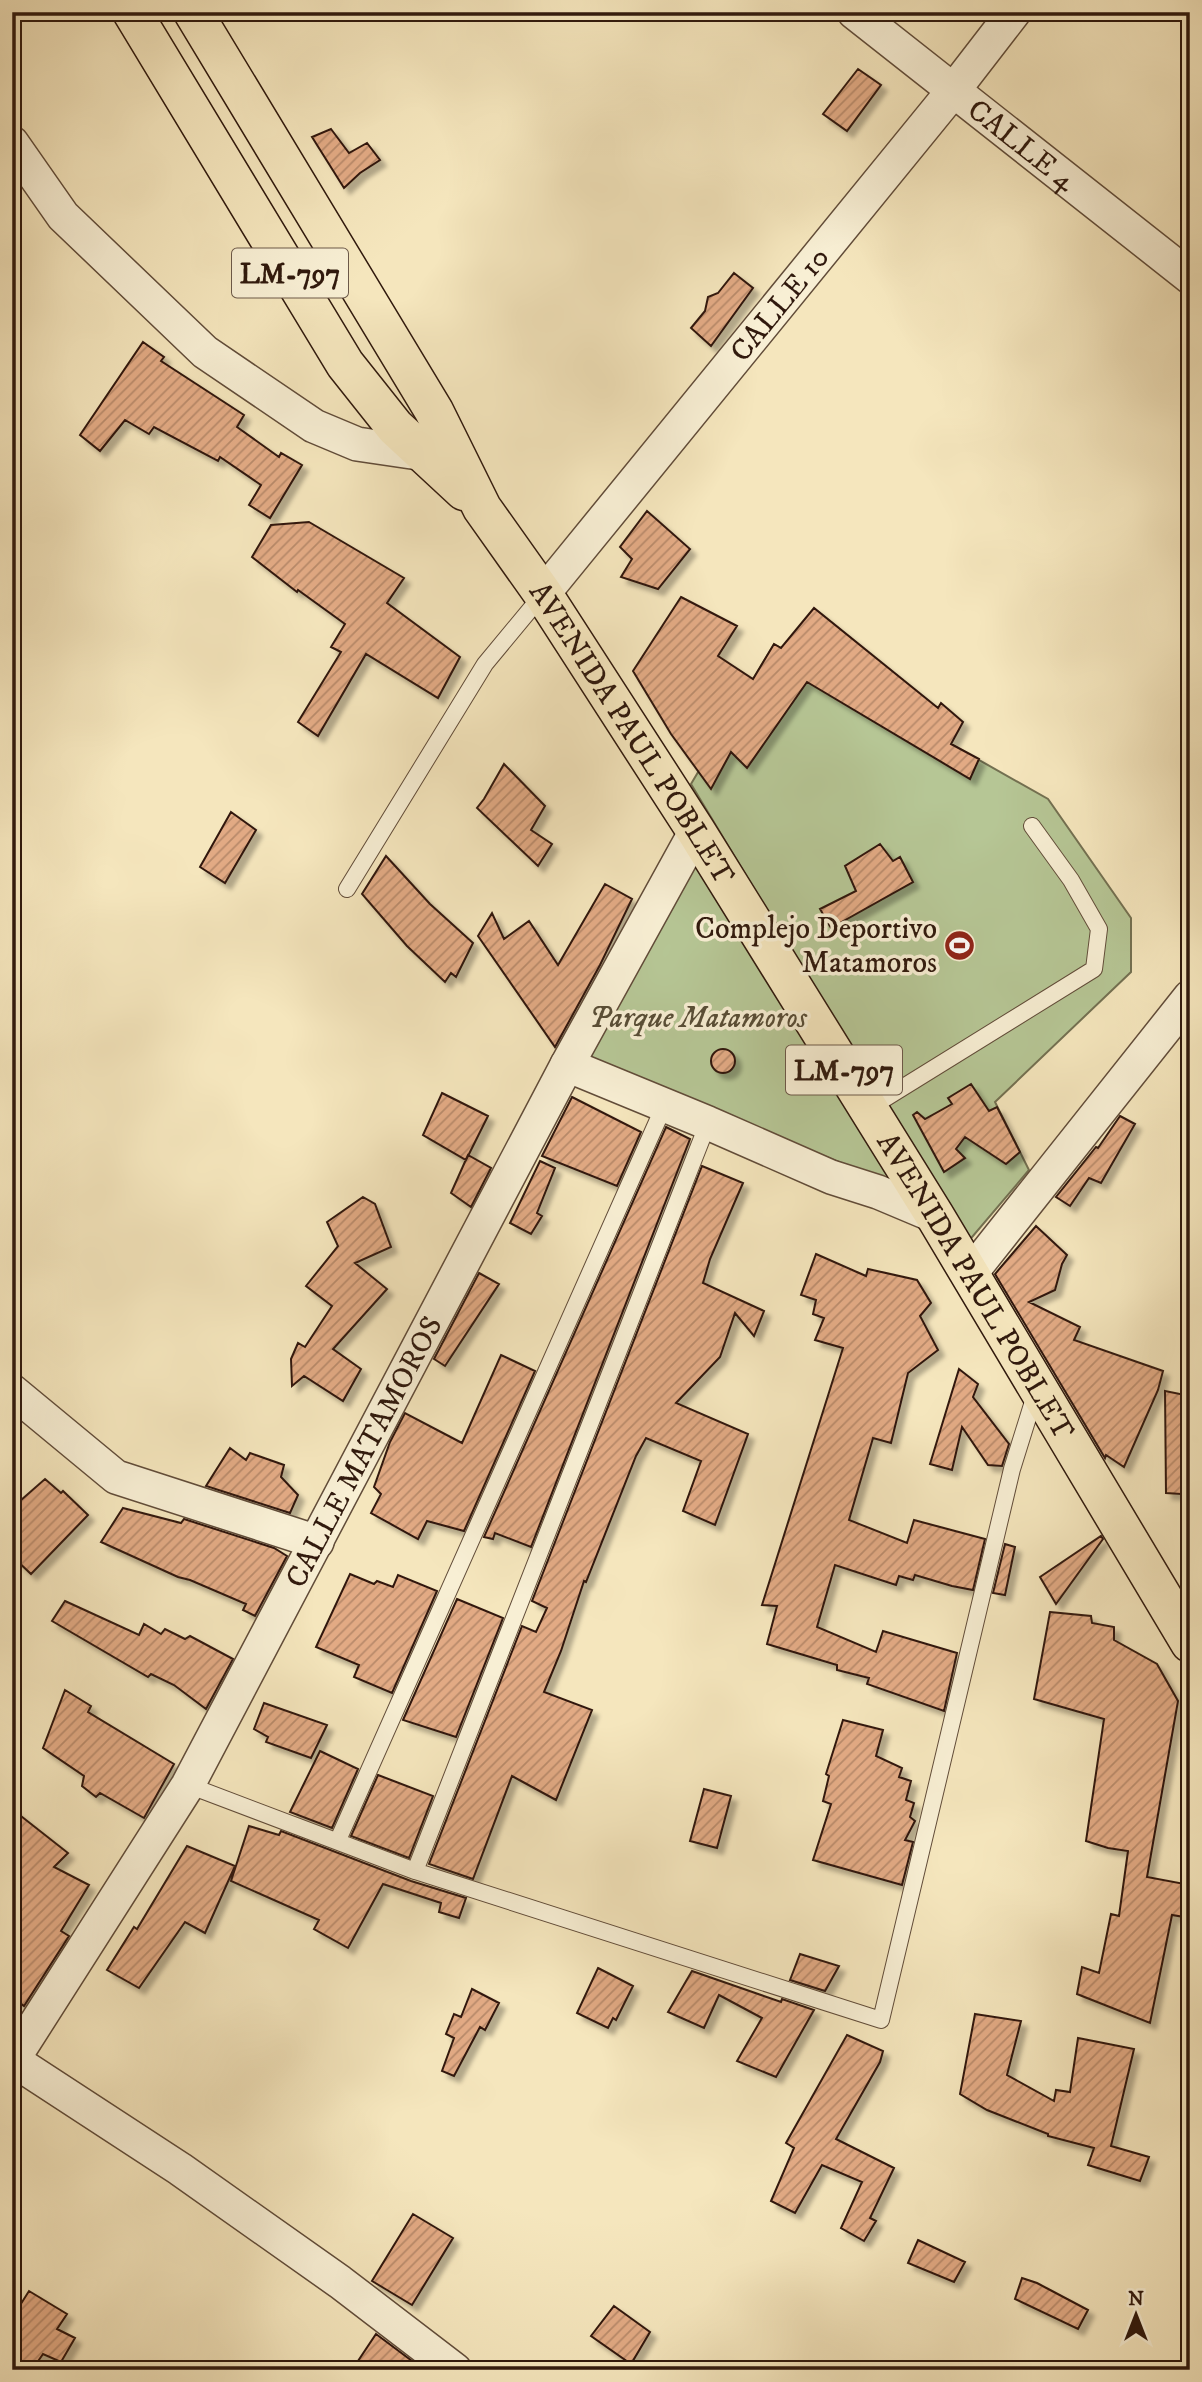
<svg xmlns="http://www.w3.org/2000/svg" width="1202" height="2382" viewBox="0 0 1202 2382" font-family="'IM FELL DW Pica',serif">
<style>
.green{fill:#b6c695;stroke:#737051;stroke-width:2}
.building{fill:url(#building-hatch);stroke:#30190d;stroke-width:2;filter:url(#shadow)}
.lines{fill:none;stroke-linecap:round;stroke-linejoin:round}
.lane-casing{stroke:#614c39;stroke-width:18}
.street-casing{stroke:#614c39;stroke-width:36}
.primary-casing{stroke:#30190d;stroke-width:41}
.lane{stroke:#f8efd4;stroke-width:16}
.street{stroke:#f8efd4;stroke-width:33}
.primary{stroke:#f5e6bd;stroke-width:38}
.labels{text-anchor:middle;stroke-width:7;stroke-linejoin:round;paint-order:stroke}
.shield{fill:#f8efd4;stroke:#6c5949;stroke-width:2}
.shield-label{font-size:28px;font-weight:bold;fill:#30190d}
.street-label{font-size:30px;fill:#30190d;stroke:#f8efd4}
.poi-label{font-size:30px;fill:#30190d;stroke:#f8efd4;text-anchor:end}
.park-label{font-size:30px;font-style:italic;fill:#584d36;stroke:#f8efd4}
</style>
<defs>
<pattern id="building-hatch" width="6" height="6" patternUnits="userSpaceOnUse" patternTransform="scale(1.75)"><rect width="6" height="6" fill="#e2aa84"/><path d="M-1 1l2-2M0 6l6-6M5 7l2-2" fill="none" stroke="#b88a6a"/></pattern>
<filter id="shadow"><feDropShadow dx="6" dy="6" stdDeviation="2" flood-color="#0004"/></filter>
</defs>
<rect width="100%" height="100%" fill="#f5e6bd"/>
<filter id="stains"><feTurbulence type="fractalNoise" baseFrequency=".00286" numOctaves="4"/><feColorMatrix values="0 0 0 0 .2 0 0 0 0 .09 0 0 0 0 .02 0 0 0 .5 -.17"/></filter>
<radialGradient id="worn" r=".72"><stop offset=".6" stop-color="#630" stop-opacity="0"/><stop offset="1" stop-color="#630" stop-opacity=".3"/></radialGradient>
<!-- green -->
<path class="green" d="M774,644l274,155 83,119v54l-136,130 34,68 -62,73 -276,-459z
M696,850l203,336 -323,-129z"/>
<!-- building -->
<path class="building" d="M858,69l23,16 -34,46 -24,-17z
M331,129l18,24 18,-10 13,17 -20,13 -16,15 -32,-51z
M734,273l19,15 -42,58 -20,-18 14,-17 3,-14 10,-4z
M143,342l21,15 -3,4 83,54 -7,12 42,30 2,-4 21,12 -32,53 -21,-13 12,-20 -41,-28 -2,4 -64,-34 -5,7 -24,-14 -25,31 -20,-16z
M647,511l43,38 -32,40 -37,-12 11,-18 -12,-12z
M309,522l95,56 -17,25 73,54 -22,41 -72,-44 -48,82 -20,-14 43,-70 -10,-5 14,-23 -47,-34 -1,2 -45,-35 19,-32z
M681,597l56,29 -19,30 35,23 21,-35 7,4 33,-40 124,100 3,-5 22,19 -12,22 28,15 -9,20 -163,-97 -60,86 -16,-16 -20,37 -40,-55 -38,-63z
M504,764l41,42 -14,24 21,14 -14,22 -61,-58 7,-9z
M231,812l25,18 -31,53 -25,-16z
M880,844l13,17 7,-4 13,25 -82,46 -11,-19 36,-18 -11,-25z
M386,856l44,48 43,39 -17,34 -5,-4 -6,9 -38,-36 -45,-52z
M605,884l27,15 -32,66 -45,82 -77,-111 14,-23 12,26 25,-18 29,44z
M711 1061a12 12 0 1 1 24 0a12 12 0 1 1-24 0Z
M971,1084l18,27 8,-4 23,45 -14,12 -41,-27 -9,12 9,9 -21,14 -31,-57 4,-3 8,7 27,-15 -4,-6z
M442,1093l46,23 -22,44 -43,-25z
M572,1097l69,35 -24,54 -75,-30z
M1120,1116l15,8 -34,59 -12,-5 -19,28 -14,-9 40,-50 2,1z
M666,1127l24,12 -159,408 -36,-14 -2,6 -9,-2z
M468,1155l23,13 -20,39 -20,-14z
M540,1161l15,7 -18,45 5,3 -11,18 -21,-11z
M702,1166l41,17 -33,76 -7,24 61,28 -10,25 -19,-23 -15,44 -44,46 72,31 -33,91 -32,-14 18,-50 -55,-23 -10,18 -50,126 -2,-1 -23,70 -17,41 48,18 -36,90 -44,-24 -39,103 -44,-15 93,-238 14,6 11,-24 -15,-7z
M363,1197l12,7 16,43 -36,16 32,26 -54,60 28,20 -18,32 -39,-25 -12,10 -1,-27 7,-16 7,4 27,-41 -26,-20 32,-40 -11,-24z
M1036,1226l31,29 -5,9 -7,26 -26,12 51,25 -6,13 89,31 -5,19 -34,77 -18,-12 -1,3 -110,-184z
M816,1254l50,22 2,-7 49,11 14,23 -11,13 18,34 -30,23 -17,70 -18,-5 -24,82 58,23 7,-23 71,19 -12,51 -21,-4 -37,-11 -2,5 -14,-4 -3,9 -61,-20 -18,62 59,25 7,-21 74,22 -13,58 -77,-27 2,-6 -32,-8v-5l-70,-21 10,-38 -15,-1 81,-257 -28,-8 9,-22 -11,-4 3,-14 -15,-5z
M479,1273l20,11 -54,82 -11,-7z
M501,1355l34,16 -71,160 -37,-10 -9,18 -47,-26 10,-19 -7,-7 16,-45 15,-29 57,30z
M959,1369l19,15 -5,13 36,47 -7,22 -14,-1 -26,-38 -10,43 -22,-6z
M1165,1391l25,5 -9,98 -15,-1z
M230,1448l16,12 4,-7 34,12 -3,12 17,18 -8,18 -84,-27z
M45,1479l16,14 2,-2 25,24 -57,59 -19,-18v-48z
M123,1508l58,15 3,-4 90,29 13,8 -32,60 -12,-6 3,-6 -56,-24 -12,-3 -77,-35z
M1101,1536l2,3 -47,65 -16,-27z
M1005,1544l10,3 -10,48 -12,-2z
M350,1574l24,10 3,-3 16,6 5,-12 39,16 -45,102 -38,-16 5,-12 -43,-18z
M457,1599l46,19 -47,119 -53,-17z
M65,1601l74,34 5,-11 17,10 4,-5 20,10 5,-3 43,23 -27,50 -32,-24 -23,-11 -3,3 -96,-56z
M1050,1612l41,4 1,7 22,4v13l43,24 21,37 -31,176 43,8v33l-18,-3 -22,108 -73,-29 5,-27 17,6 12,-59 8,2 9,-65 -20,-3 -22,-7 18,-122 -70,-20z
M65,1690l26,16 -3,6 86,52 -30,54 -44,-25 -4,4 -14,-11 2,-10 -41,-28z
M264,1703l63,22 -16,33 -45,-16 2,-5 -14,-8z
M843,1720l40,10 -7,26 26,12 -3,9 12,4 -5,19 8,3 -4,14 5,4 -10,19 8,2 -11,43 -89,-25 18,-56 -8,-3 6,-25 -3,-2z
M320,1751l38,18 -26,59 -42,-16z
M378,1775l55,21 -24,62 -58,-22z
M704,1789l27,7 -14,52 -27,-7z
M12,1809l56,44 -14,14 35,18 -28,46 8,5 -45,70 -12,-9z
M249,1826l30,9 2,-4 130,50 55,17 -7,20 -20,-6 2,-9 -58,-19 -35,64 -34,-19 5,-9 -88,-39z
M187,1846l48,20 -30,67 -20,-11 -46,66 -32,-18 27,-43 3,2z
M800,1954l39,12 -14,25 -35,-11z
M598,1968l35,18 -17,34 -3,-2 -5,10 -31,-15z
M692,1971l89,31 1,-3 32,11 -38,67 -39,-16 25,-43 -43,-23 -15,33 -36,-16z
M472,1989l27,14 -14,27 -5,-3 -26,49 -12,-5 12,-33 -8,-4 8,-20 7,3z
M975,2014l46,7 -14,54 47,26 2,-11 14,2 8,-54 56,11 -23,97 38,11 -9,24 -52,-16 6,-17 -46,-12v-2l-61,-24 -27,-16z
M847,2035l36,16 -3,11 -44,77 58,29 -24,50 6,3 -12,20 -23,-13 21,-46 -40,-17 -27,48 -24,-12 23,-53 -8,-5z
M413,2214l40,24 -41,67 -40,-24z
M918,2240l47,22 -11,20 -46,-19z
M1022,2278l15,5 51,27 -10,19 -63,-30z
M29,2291l38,23 -10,15 18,9 -14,24 -18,-8 -11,16 -20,-11v-41z
M614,2306l36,26 -19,32 -40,-28z
M376,2334l36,27 -6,9h-54z"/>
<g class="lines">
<defs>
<path id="lane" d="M347,889l138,-225 58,-70
M868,1109l226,-140 5,-40 -28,-49 -39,-54
M188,1785l227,86 466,149 131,-551 24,-77
M338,1840l327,-736
M415,1871l293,-748"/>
<g id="street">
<path id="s1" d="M854,12l336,265"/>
<path d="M12,143l51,73 142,136 109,74 43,18 68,10"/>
<path id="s2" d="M543,594l410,-503 61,-79"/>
<path d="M567,1065l141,58 123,54 47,15 57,24"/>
<path d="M970,1274l220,-277"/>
<path d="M12,1391l104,86 201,65"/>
<path d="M13,2060l167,109 160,113 115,88"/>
<path id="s3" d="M12,2061l176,-276 379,-720 129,-234"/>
</g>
<g id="primary">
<path d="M132,12l213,352 50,63 69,64"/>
<path id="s4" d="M193,12l241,399 48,97 61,86 153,237 239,385 255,427"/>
</g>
</defs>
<!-- lane casing -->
<use href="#lane" class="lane-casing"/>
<!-- street casing -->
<use href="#street" class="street-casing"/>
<!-- primary casing -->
<use href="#primary" class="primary-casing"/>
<!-- lane -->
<use href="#lane" class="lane"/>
<!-- street -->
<use href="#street" class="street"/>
<!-- primary -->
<use href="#primary" class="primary"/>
</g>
<!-- icons -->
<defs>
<symbol id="stadium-disc" viewBox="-11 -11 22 22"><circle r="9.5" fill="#8f2418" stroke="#f8efd4"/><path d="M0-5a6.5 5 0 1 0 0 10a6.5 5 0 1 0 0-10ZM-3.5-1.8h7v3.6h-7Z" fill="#fff"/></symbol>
</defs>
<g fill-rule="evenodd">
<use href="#stadium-disc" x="942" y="928" width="35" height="35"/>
</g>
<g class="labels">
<!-- shield labels -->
<g class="shield">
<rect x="232" y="248.5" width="116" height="49" rx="5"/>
<rect x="786" y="1045.5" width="116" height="49" rx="5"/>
</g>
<g class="shield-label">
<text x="290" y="283">LM-797</text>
<text x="844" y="1080">LM-797</text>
</g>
<!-- street labels -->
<g class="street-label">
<text dy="10" stroke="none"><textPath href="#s1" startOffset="214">CALLE 4</textPath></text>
<text dy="10" stroke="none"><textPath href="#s2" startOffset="374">CALLE 10</textPath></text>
<text dy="10" stroke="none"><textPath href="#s4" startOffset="845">AVENIDA PAUL POBLET</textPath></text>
<text dy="10" stroke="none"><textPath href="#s4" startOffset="1496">AVENIDA PAUL POBLET</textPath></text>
<text dy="10" stroke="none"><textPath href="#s3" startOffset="704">CALLE MATAMOROS</textPath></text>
</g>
<!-- poi labels -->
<g class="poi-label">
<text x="937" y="938">Complejo Deportivo<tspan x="937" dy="34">Matamoros</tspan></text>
</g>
<!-- park labels -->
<g class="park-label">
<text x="698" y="1027">Parque Matamoros</text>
</g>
</g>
<!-- margin -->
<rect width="1202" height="2382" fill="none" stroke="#f5e6bd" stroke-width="42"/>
<rect x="14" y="14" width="1174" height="2354" fill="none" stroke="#30190d" stroke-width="3.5"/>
<rect x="21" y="21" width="1160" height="2340" fill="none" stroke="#30190d" stroke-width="2"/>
<!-- north arrow -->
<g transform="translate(1136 2315)" stroke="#f8efd4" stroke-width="5" paint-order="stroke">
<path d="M0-5L12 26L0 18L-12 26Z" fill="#30190d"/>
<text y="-10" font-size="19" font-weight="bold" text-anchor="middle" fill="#30190d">N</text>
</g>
<rect width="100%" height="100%" filter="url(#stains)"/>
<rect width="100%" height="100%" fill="url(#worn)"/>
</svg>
